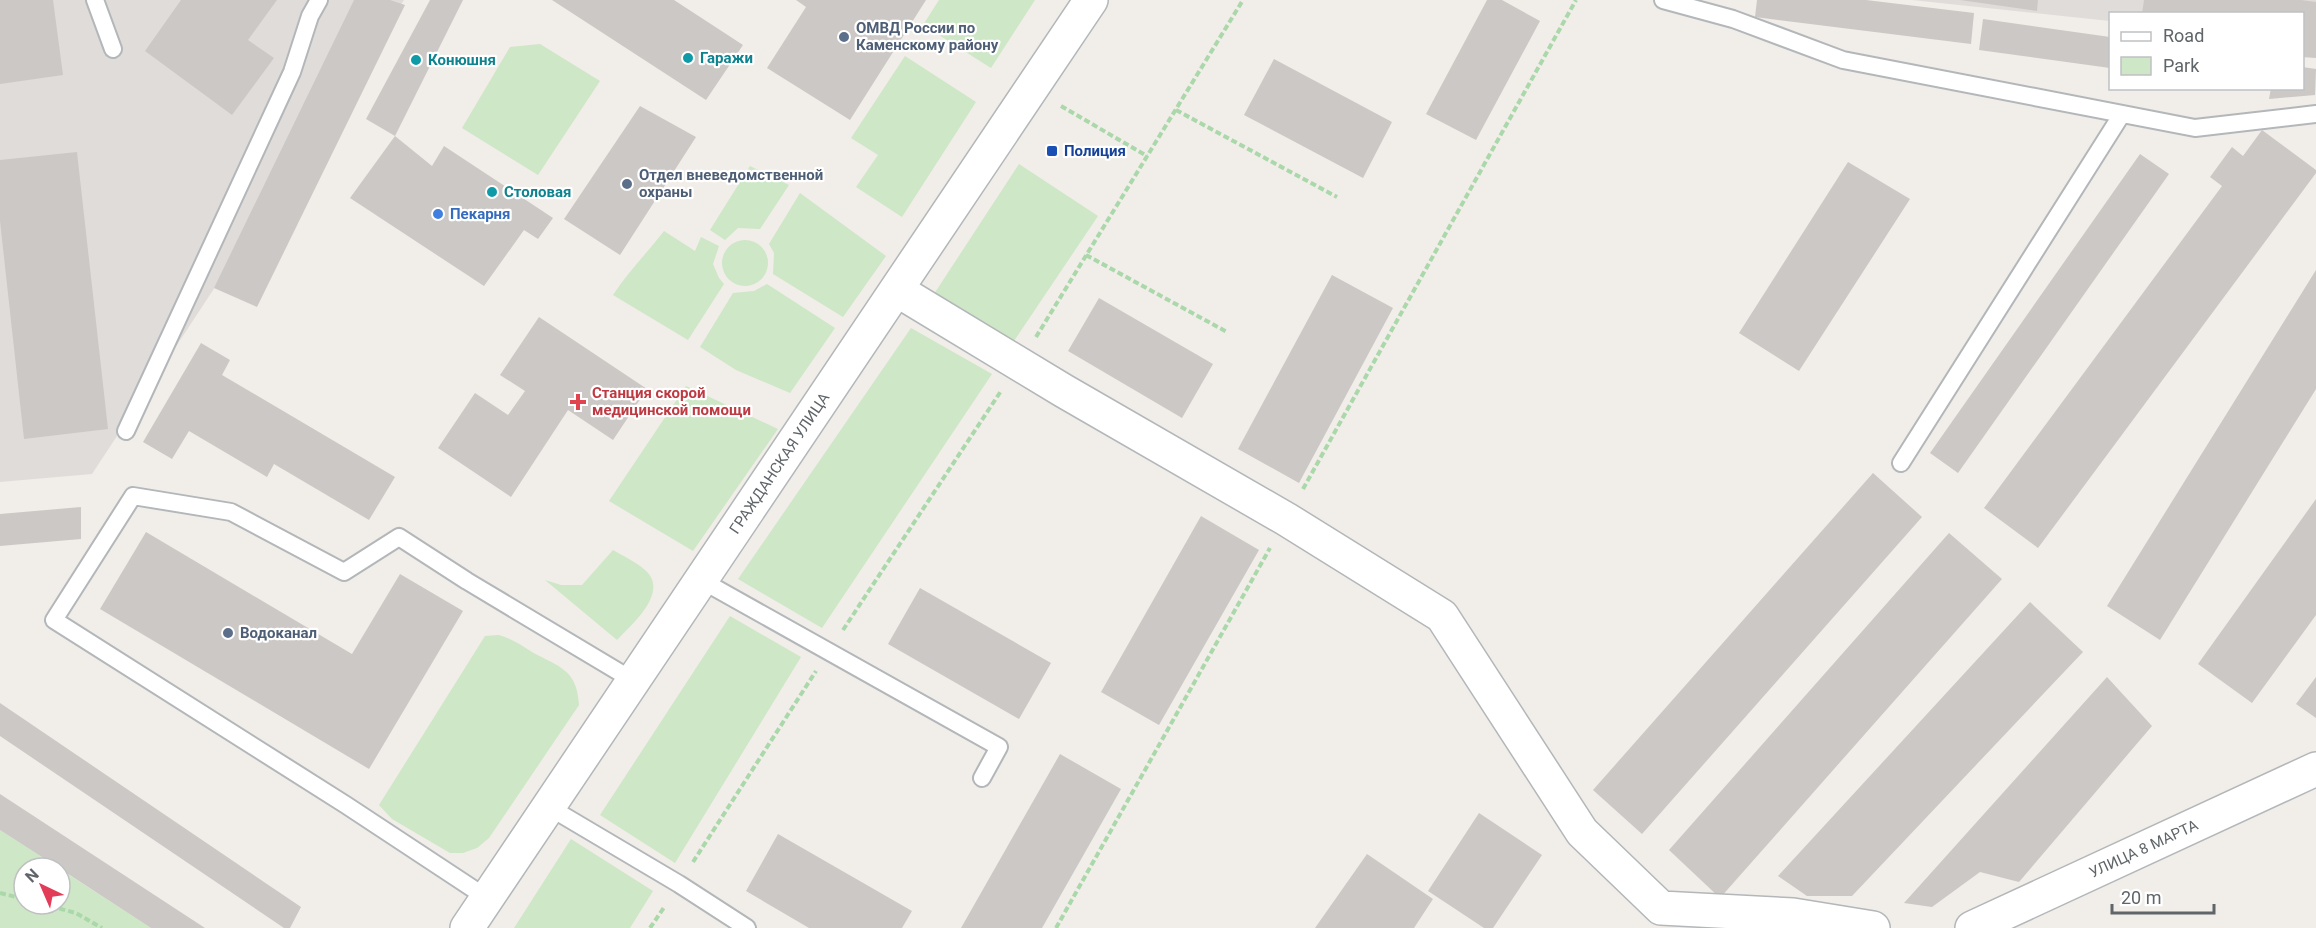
<svg xmlns="http://www.w3.org/2000/svg" width="2316" height="928" viewBox="0 0 2316 928" font-family="Roboto,sans-serif">
<style>
.industrial{fill:#e0dcda}
.green{fill:#cee7c6}
.building{fill:#ccc8c5}
.lines{fill:none;stroke-linecap:round;stroke-linejoin:round}
.service-casing{stroke:#b3b7ba;stroke-width:20}
.minor-casing{stroke:#b3b7ba;stroke-width:36}
.secondary-casing{stroke:#b2b7ba;stroke-width:36}
.path{stroke:#aad8aa;stroke-width:4;stroke-dasharray:6 3;stroke-linecap:butt}
.service{stroke:#fff;stroke-width:16}
.minor{stroke:#fff;stroke-width:33}
.secondary{stroke:#fff;stroke-width:33}
.service-dot{fill:#5c6f8a;stroke:#fff;stroke-width:2}
.culture-dot{fill:#0f9aa8;stroke:#fff;stroke-width:2}
.transit-dot{fill:#1a4fb4;stroke:#fff;stroke-width:2}
.shop-dot{fill:#3f7fe0;stroke:#fff;stroke-width:2}
.health-dot{fill:#e0444e;stroke:#fff;stroke-width:2}
.labels{text-anchor:middle;stroke-width:4.5;stroke-linejoin:round;paint-order:stroke}
.service-label{font-size:15px;font-weight:bold;fill:#4e5e75;stroke:#fff;text-anchor:start}
.culture-label{font-size:15px;font-weight:bold;fill:#0d838f;stroke:#fff;text-anchor:start}
.transit-label{font-size:15px;font-weight:bold;fill:#164399;stroke:#fff;text-anchor:start}
.shop-label{font-size:15px;font-weight:bold;fill:#366cbe;stroke:#fff;text-anchor:start}
.health-label{font-size:15px;font-weight:bold;fill:#be3a42;stroke:#fff;text-anchor:start}
.street-label{font-size:15px;fill:#5f6568;stroke:#fff}
</style>
<rect width="100%" height="100%" fill="#f1ede8"/>
<!-- industrial -->
<path class="industrial" d="M0,0h404l-312,474 -92,8z
M1912,0h404v43l-14,-29h-192v7z"/>
<!-- green -->
<path class="green" d="M939,0h96l-44,68 -68,-43z
M540,44l60,37 -62,94 -76,-47 48,-81z
M905,56l71,46 -74,115 -46,-30 22,-32 -27,-17z
M1019,164l79,52 -84,125 -80,-47z
M750,166l39,19 -29,44 -22,-1 -13,12 -15,-10z
M800,193l86,63 -43,61 -70,-43 1,-21 -5,-9z
M664,231l31,20 6,-14 18,9 -6,18 6,14 5,6 -36,56 -75,-45c15,-23 34,-42 51,-64z
M722 263a23 23 0 1 1 46 0a23 23 0 1 1-46 0Z
M767,284l68,44 -45,65 -54,-23 -36,-23 33,-54 21,-2z
M911,328l81,46 -170,254 -84,-49z
M686,386l92,43 -85,122 -84,-50z
M613,550c10,6 23,12 32,20 25,22 -13,54 -28,70l-72,-60 16,5h21z
M730,616l71,41 -126,206 -75,-48z
M498,635c13,3 23,10 34,17 27,15 45,17 47,53l-90,133 -12,10 -14,5h-13l-58,-34 -13,-14 106,-169z
M0,830l59,38h-35v36h36v-35l91,59h-151z
M571,839l82,52 -23,37h-116z"/>
<!-- building -->
<path class="building" d="M0,0h53l10,75 -63,9z
M181,0h96l-29,40 26,18 -42,57 -87,-64z
M354,0h36l15,5 -148,302 -43,-19z
M430,0h33l-68,136 -29,-17z
M552,0h122l69,45 -37,55z
M796,0h130l-76,120 -83,-52 39,-61z
M1487,0h15l38,21 -64,119 -50,-26z
M1757,0h109l108,13 -3,31 -216,-27z
M1960,0h78l-1,11z
M2144,0h157l15,2v56l-14,-1v-43h-160z
M1983,19l127,18v31l-131,-18z
M1274,59l118,63 -29,56 -119,-63z
M2302,67l14,2 -1,26 -46,4 2,-11h31z
M640,106l56,31 -76,118 -56,-36z
M2262,130l54,40v3l-278,375 -54,-40 238,-322 -12,-9 22,-30 11,9z
M395,136l37,30 12,-20 109,72 -15,21 -14,-9 -40,56 -134,-88z
M77,152l31,277 -84,10 -24,-218v-61z
M2140,154l29,20 -211,299 -28,-20z
M1848,162l62,37 -111,172 -60,-38z
M2316,270v119l-156,251 -53,-34z
M1332,275l61,33 -94,175 -61,-34z
M1099,298l114,66 -31,54 -114,-67z
M539,317l108,72 -34,51 -45,-30 -57,87 -73,-49 37,-55 33,22 17,-24 -25,-16z
M201,343l29,17 -8,15 173,102 -26,43 -95,-56 -7,13 -78,-46 -17,28 -29,-17z
M1873,473l49,44 -280,317 -49,-44z
M2316,499v116l-64,88 -54,-39z
M81,507v32l-81,7v-32z
M1201,516l58,34 -100,175 -58,-33z
M146,532l206,122 48,-80 63,37 -94,158 -269,-160z
M1949,533l53,46 -282,319 -51,-48z
M920,588l131,75 -32,56 -131,-75z
M2030,602l53,50 -231,244h-45l-29,-20z
M2107,677l45,49 -133,156 -39,-10 -48,35 -28,-4z
M2316,677v41l-20,-14z
M0,703l301,204 -11,21h-6l-284,-192z
M1060,754l61,35 -79,139h-81z
M0,794l205,134h-54l-92,-60 -59,-38z
M1479,813l63,42 -49,73h-9l-56,-37z
M778,834l134,77 -10,17h-93l-63,-37z
M1367,854l66,45 -19,29h-99z"/>
<g class="lines">
<defs>
<path id="service" d="M95,0l18,49
M1663,0l70,19 110,41 352,68 121,-14
M126,431l166,-359 18,-56 9,-16
M1901,463l221,-349
M701,580l298,167 -17,31
M549,807l130,77 68,44
M487,898l-141,-93 -292,-185 79,-124 98,16 113,60 55,-35 68,44 167,100"/>
<g id="minor">
<path d="M897,290l167,101 222,128 156,97 140,216 79,76 132,7 80,13"/>
<path id="s1" d="M1972,928l344,-159"/>
</g>
<g id="secondary">
<path id="s2" d="M467,928l624,-928"/>
</g>
</defs>
<!-- service casing -->
<use href="#service" class="service-casing"/>
<!-- minor casing -->
<use href="#minor" class="minor-casing"/>
<!-- secondary casing -->
<use href="#secondary" class="secondary-casing"/>
<!-- path -->
<path class="path" d="M1061,106l86,50
M1176,110l161,87
M1086,255l141,77
M1036,337l207,-337
M1303,489l273,-489
M843,630l158,-239
M693,862l123,-191
M0,893l24,6
M42,904l34,9 26,15
M650,928l15,-22
M1056,928l214,-380"/>
<!-- service -->
<use href="#service" class="service"/>
<!-- minor -->
<use href="#minor" class="minor"/>
<!-- secondary -->
<use href="#secondary" class="secondary"/>
</g>
<!-- markers -->
<g class="service-dot">
<circle cx="844" cy="37" r="6"/>
<circle cx="627" cy="184" r="6"/>
<circle cx="228" cy="633" r="6"/>
</g>
<g class="culture-dot">
<circle cx="688" cy="58" r="6"/>
<circle cx="416" cy="60" r="6"/>
<circle cx="492" cy="192" r="6"/>
</g>
<rect class="transit-dot" x="1046" y="145" width="12" height="12" rx="3"/>
<circle class="shop-dot" cx="438" cy="214" r="6"/>
<path class="health-dot" d="M575 393h6v6h6v6h-6v6h-6v-6h-6v-6h6z"/>
<g class="labels">
<!-- service labels -->
<g class="service-label">
<text x="856" y="33">ОМВД России по<tspan x="856" dy="17">Каменскому району</tspan></text>
<text x="639" y="180">Отдел вневедомственной<tspan x="639" dy="17">охраны</tspan></text>
<text x="240" y="638">Водоканал</text>
</g>
<!-- culture labels -->
<g class="culture-label">
<text x="700" y="63">Гаражи</text>
<text x="428" y="65">Конюшня</text>
<text x="504" y="197">Столовая</text>
</g>
<!-- transit labels -->
<g class="transit-label">
<text x="1064" y="156">Полиция</text>
</g>
<!-- shop labels -->
<g class="shop-label">
<text x="450" y="219">Пекарня</text>
</g>
<!-- health labels -->
<g class="health-label">
<text x="592" y="398">Станция скорой<tspan x="592" dy="17">медицинской помощи</tspan></text>
</g>
<!-- street labels -->
<g class="street-label">
<text dy="5" stroke="none"><textPath href="#s2" startOffset="560">ГРАЖДАНСКАЯ УЛИЦА</textPath></text>
<text dy="5" stroke="none"><textPath href="#s1" startOffset="189">УЛИЦА 8 МАРТА</textPath></text>
</g>
</g>
<!-- legend -->
<rect x="2109" y="12" width="195" height="78" fill="#ffffff" stroke="#bfc1c3" stroke-width="1.5"/>
<rect x="2121" y="32" width="30" height="9" fill="#ffffff" stroke="#bfc1c3" stroke-width="1.5"/>
<text x="2163" y="42" font-size="18" fill="#5f6568">Road</text>
<rect x="2121" y="57" width="30" height="18" fill="#cee7c6" stroke="#bfc1c3" stroke-width="1.5"/>
<text x="2163" y="72" font-size="18" fill="#5f6568">Park</text>
<!-- north arrow -->
<g transform="translate(42 886) rotate(316)"><circle r="28" fill="#ffffff" stroke="#bfc1c3" stroke-width="1.5"/>
<path d="M0-4.5L10 22L0 15L-10 22Z" fill="#e33c58"/>
<text y="-9" font-size="16" font-weight="bold" text-anchor="middle" fill="#5f6568">N</text>
</g>
<!-- scale -->
<path d="M2112 904v9h102v-9" fill="none" stroke="#5f6568" stroke-width="3"/>
<text x="2121" y="904" font-size="18" fill="#5f6568" stroke="#ffffff" stroke-width="4.5" paint-order="stroke">20 m</text>
</svg>
